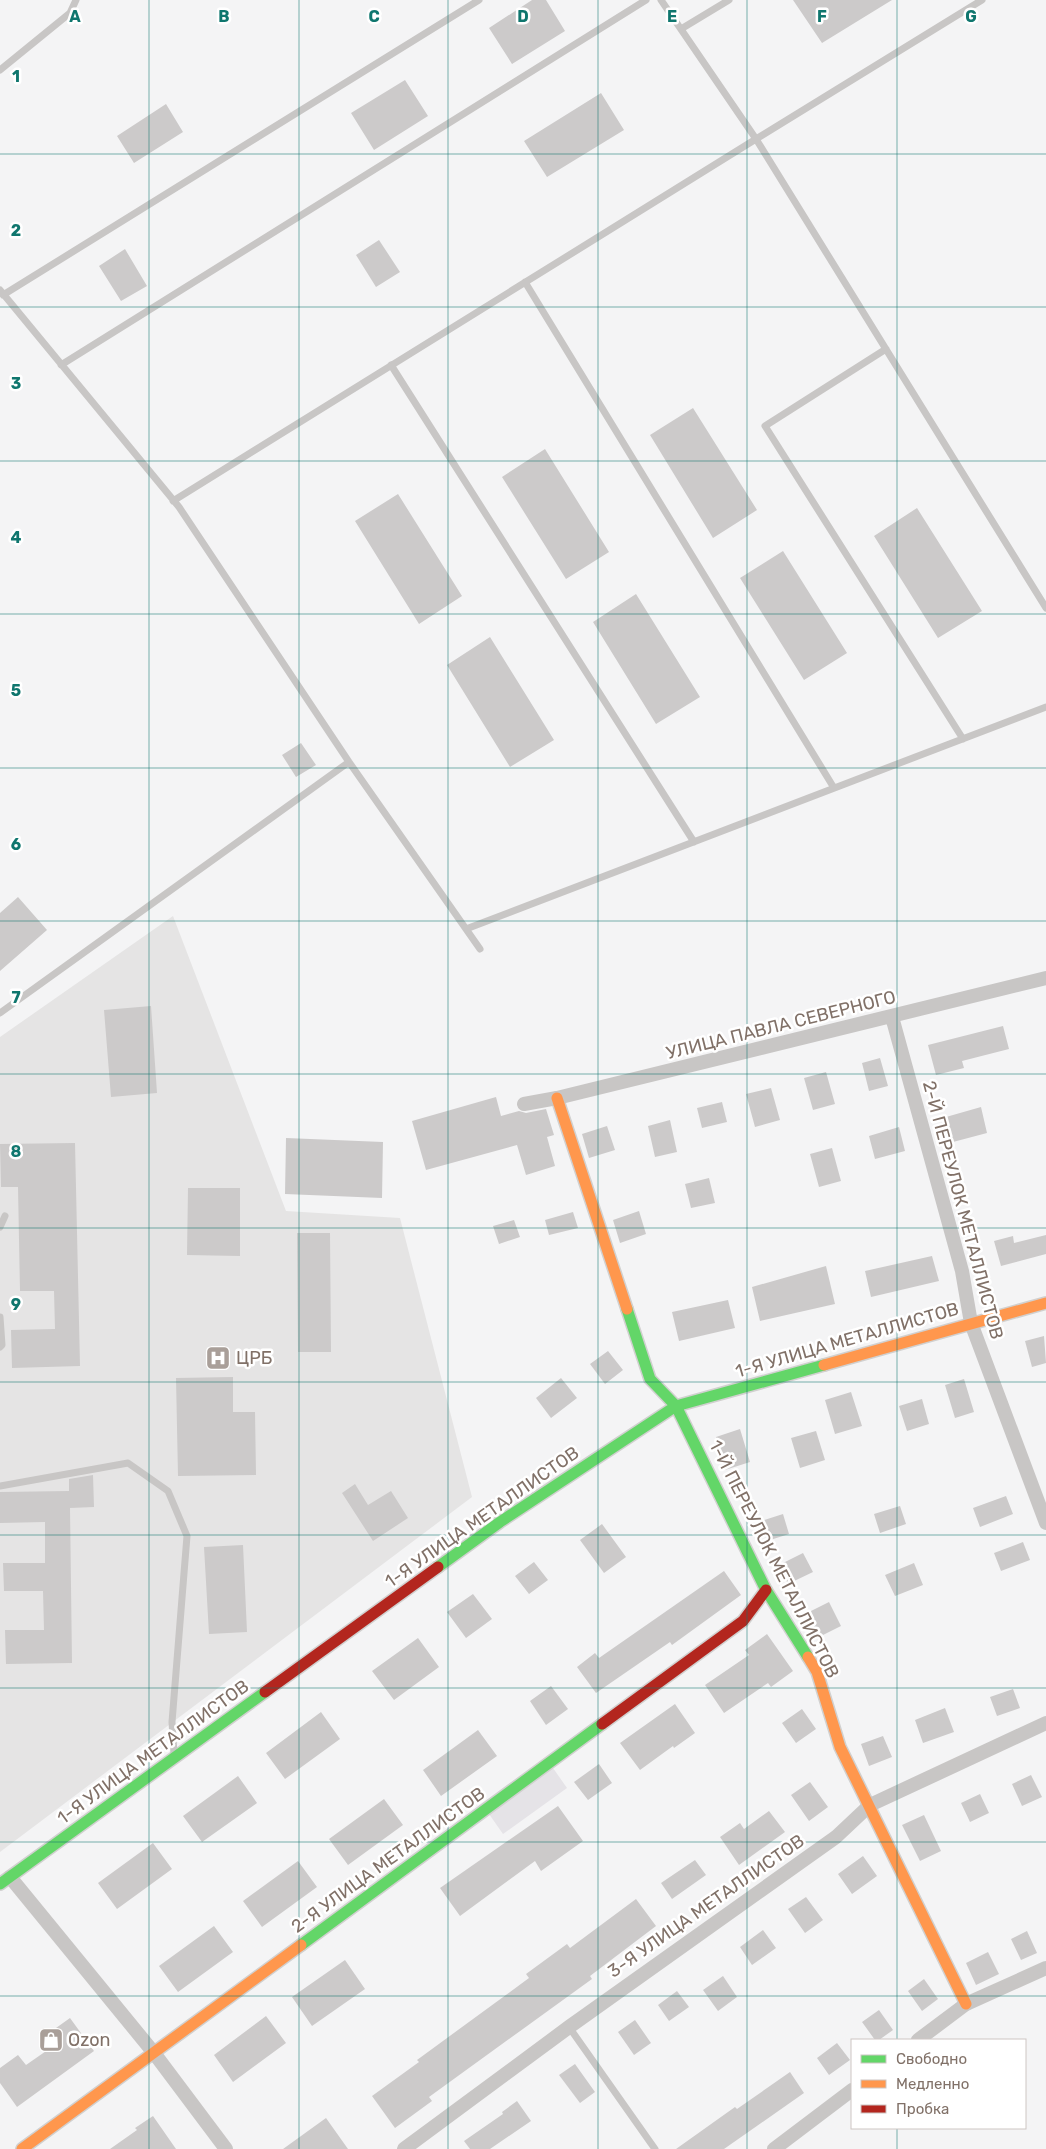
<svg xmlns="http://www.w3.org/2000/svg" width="1046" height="2149" viewBox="0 0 1046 2149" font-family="Rubik,sans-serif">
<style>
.built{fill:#e5e4e4}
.green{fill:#e5e3e7}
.building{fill:#cccaca}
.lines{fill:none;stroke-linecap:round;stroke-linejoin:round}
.fast-casing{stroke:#d1d0cf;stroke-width:14}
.slow-casing{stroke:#d1d0cf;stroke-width:14}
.jam-casing{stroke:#d1d0cf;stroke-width:14}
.lane{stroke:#c8c6c5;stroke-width:7}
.street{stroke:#c8c6c5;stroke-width:14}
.fast{stroke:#63d668;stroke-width:11}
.slow{stroke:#ff974d;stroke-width:11}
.jam{stroke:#b3261e;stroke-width:11}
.grid{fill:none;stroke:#0f766e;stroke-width:1;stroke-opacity:0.55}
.labels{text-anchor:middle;stroke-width:5;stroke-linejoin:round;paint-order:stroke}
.street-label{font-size:18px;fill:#817168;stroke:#fff}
.poi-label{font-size:18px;fill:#817168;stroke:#fff;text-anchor:start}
.grid-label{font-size:16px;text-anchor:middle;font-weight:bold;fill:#0f766e;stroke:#fff;stroke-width:5;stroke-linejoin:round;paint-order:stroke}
</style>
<rect width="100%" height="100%" fill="#f4f4f5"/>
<!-- built -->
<path class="built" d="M173,916l113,295 114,7 72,279 -472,355v-815z"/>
<!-- green -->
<path class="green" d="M553,1768l14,20 -64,46 -14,-20z"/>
<!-- building -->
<path class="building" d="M532,0h14l19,31 -53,33 -23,-36z
M793,0h99l-70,43z
M405,80l23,36 -54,34 -23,-37z
M601,93l23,37 -77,47 -23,-36z
M166,104l17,28 -49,31 -17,-27z
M379,240l21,32 -24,15 -20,-32z
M125,249l22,37 -26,15 -22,-35z
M693,408l64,102 -44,28 -63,-103z
M545,449l64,103 -43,27 -64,-102z
M398,494l64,102 -43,28 -64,-103z
M917,508l65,103 -44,27 -64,-102z
M783,551l64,102 -43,27 -64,-102z
M636,594l64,103 -44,27 -63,-102z
M490,637l64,103 -44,27 -63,-102z
M301,743l15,22 -20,12 -14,-22z
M18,897l29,33 -47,41v-58z
M151,1006l6,87 -46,4 -7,-87z
M1003,1026l6,23 -47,12 2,7 -28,7 -8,-30z
M880,1058l8,28 -19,5 -7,-28z
M826,1072l9,32 -22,6 -9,-32z
M771,1088l9,32 -25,7 -9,-33z
M496,1097l5,19 18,-5 7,2 20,-4 8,26 -7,2 8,29 -29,9 -9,-30 -91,25 -14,-49z
M722,1102l5,20 -25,6 -5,-20z
M981,1107l6,26 -34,9 -7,-25z
M670,1120l7,32 -22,5 -7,-31z
M607,1126l8,24 -26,8 -7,-24z
M899,1127l6,24 -30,8 -6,-23z
M286,1138l97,4 -1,56 -97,-4z
M75,1143l5,223 -68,2 -1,-38 44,-1 -1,-38h-34l-2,-104h-17l-1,-43z
M832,1148l9,33 -22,6 -9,-33z
M709,1178l6,25 -24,5 -6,-24z
M188,1188h52v68l-53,-1z
M639,1211l7,23 -26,9 -7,-23z
M573,1212l5,16 -29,7 -4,-15z
M514,1220l6,17 -21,7 -6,-18z
M297,1233h33l1,119h-33z
M1046,1235v19l-45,12 -7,-25 19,-5 1,7z
M932,1256l7,25 -68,16 -6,-26z
M826,1266l9,38 -75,17 -8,-34z
M728,1300l7,28 -56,13 -7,-29z
M1044,1336l2,27 -14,4 -7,-26z
M608,1351l15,19 -18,14 -15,-20z
M233,1377v35h22l1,63 -78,1 -2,-98z
M561,1378l16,20 -26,20 -15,-20z
M964,1379l10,33 -19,6 -10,-33z
M851,1392l11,34 -27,8 -10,-34z
M922,1399l7,25 -22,7 -8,-25z
M740,1429l10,33 -25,8 -9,-33z
M816,1431l9,29 -25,8 -9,-30z
M93,1475l1,32 -24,1 2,155 -66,1 -1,-34h39l-1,-39h-39l-1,-28h42v-41l-45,1v-31l69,-1v-12z
M355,1484l13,21 23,-14 17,27 -35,23 -31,-48z
M1006,1496l7,18 -33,13 -7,-19z
M900,1506l6,18 -26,9 -6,-19z
M783,1514l6,20 -22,7 -6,-20z
M602,1524l24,33 -22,16 -24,-33z
M1023,1542l7,18 -29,11 -7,-18z
M243,1545l4,87 -38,2 -5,-87z
M803,1553l10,19 -25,12 -9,-19z
M534,1562l14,18 -19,14 -14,-18z
M914,1563l9,22 -28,11 -10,-21z
M724,1571l17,24 -69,50 -2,-3 -74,51 -19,-26 18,-14 4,5z
M473,1594l19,25 -26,19 -19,-26z
M829,1602l12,24 -24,12 -12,-24z
M767,1634l26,37 -22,16 -3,-4 -44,30 -19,-28 44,-30 -4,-5z
M418,1638l21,29 -45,33 -22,-29z
M551,1686l17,23 -22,16 -16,-24z
M1013,1689l7,19 -23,8 -7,-19z
M675,1704l20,29 -21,15 -1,-2 -33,24 -20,-27z
M945,1708l9,24 -31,11 -8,-23z
M802,1709l14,20 -20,14 -14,-20z
M321,1712l19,27 -55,40 -19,-26z
M478,1730l19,26 -56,40 -18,-26z
M883,1736l9,21 -23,9 -8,-22z
M599,1764l13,19 -24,17 -14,-18z
M1031,1775l11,22 -20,9 -10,-22z
M238,1776l19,27 -55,39 -19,-26z
M810,1782l18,25 -19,14 -18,-26z
M980,1794l9,19 -19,9 -9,-19z
M384,1799l19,26 -55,40 -19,-26z
M558,1806l25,35 -42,30 -6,-10 -75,55 -20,-28z
M769,1811l16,21 -46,33 -19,-28 20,-14 4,6z
M924,1815l17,36 -21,10 -18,-36z
M153,1843l19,26 -55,40 -19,-26z
M863,1856l14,20 -25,18 -14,-20z
M695,1860l11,15 -34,24 -11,-16z
M298,1861l19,26 -55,40 -19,-26z
M806,1897l17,23 -18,13 -17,-24z
M636,1899l20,27 -66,50 2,3 -163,118 3,4 -37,27 -23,-32 47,-34 -2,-2 112,-82 -3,-4 41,-30 3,4z
M214,1926l19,26 -55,40 -19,-26z
M763,1930l13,18 -24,17 -12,-18z
M1027,1931l10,22 -16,7 -10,-21z
M988,1952l11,22 -23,11 -10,-22z
M345,1960l20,29 -53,37 -20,-29z
M723,1976l14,21 -19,14 -15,-21z
M924,1979l14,20 -16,12 -14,-20z
M677,1991l12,16 -20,14 -11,-16z
M879,2010l14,20 -14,10h-4l-13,-18z
M266,2016l20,27 -53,39 -19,-27z
M70,2018l24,33 -77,56 -17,-24v-15l18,-13 8,10 23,-16 -7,-11z
M635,2020l16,23 -17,12 -16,-23z
M837,2043l13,17 -21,15 -12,-17z
M575,2064l20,28 -15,11 -21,-28z
M790,2072l14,21 -80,56h-48l59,-42 2,2z
M517,2101l14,20 -41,28h-20l-6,-8 39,-27 -1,-2z
M153,2116l23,33h-66l27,-19 -2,-2z
M326,2118l22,31h-65z"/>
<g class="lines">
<defs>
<path id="fast" d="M627,1309l23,70 26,27 90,184 42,67
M438,1567l62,-45 176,-116 148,-41
M0,1884l265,-192
M301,1945l301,-221"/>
<path id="slow" d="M557,1098l70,211
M824,1365l222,-62
M808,1657l9,15 23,75 126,257
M22,2149l279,-204"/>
<path id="jam" d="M265,1692l173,-125
M602,1724l141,-103 23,-31"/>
</defs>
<!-- fast casing -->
<use href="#fast" class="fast-casing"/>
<!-- slow casing -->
<use href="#slow" class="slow-casing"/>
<!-- jam casing -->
<use href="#jam" class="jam-casing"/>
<!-- lane -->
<path class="lane" d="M661,0l95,139 226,-139
M681,29l48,-29
M0,70l70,-57 6,-13
M525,282l309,506
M0,290l179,217 170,255 131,187
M3,295l476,-295
M886,349l-121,77 198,313
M61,365l585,-365
M391,365l303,477
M173,501l583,-362 290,469
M466,929l580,-222
M0,1013l349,-251
M0,1227l5,-11
M0,1317l2,28 -2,2
M0,1486l128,-23 40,28 19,45 -15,186 2,32
M569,2027l86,122"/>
<!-- street -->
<path class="street" d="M892,1017l70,254 9,52 75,200
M524,1104l33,-6 489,-120
M10,1877l144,176 72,96
M918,2040l48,-36 80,-36
M404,2149l165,-122 267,-190 34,-32 176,-82
M774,2149l78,-59"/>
<!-- fast -->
<use href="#fast" class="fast"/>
<!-- slow -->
<use href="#slow" class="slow"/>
<!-- jam -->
<use href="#jam" class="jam"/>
</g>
<!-- grid -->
<path class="grid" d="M149,0v2149M299,0v2149M448,0v2149M598,0v2149M747,0v2149M897,0v2040M0,154h1046M0,307h1046M0,461h1046M0,614h1046M0,768h1046M0,921h1046M0,1074h1046M0,1228h1046M0,1382h1046M0,1535h1046M0,1688h1046M0,1842h1046M0,1996h1046M897,2128v21"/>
<!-- icons -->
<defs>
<symbol id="hospital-square" viewBox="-11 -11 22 22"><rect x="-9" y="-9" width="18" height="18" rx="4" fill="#a99f99" stroke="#fff"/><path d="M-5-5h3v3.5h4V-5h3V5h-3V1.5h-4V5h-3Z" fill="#fff"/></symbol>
<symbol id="shop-square" viewBox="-11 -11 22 22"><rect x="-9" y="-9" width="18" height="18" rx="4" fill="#a99f99" stroke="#fff"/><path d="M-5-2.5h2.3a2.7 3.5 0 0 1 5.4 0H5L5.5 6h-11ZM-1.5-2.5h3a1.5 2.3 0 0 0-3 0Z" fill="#fff"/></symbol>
</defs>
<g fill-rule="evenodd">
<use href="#hospital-square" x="204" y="1344" width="28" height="28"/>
<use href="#shop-square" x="37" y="2026" width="28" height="28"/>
</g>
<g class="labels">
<!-- street labels -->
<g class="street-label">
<text transform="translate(781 1025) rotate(-14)" y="6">УЛИЦА ПАВЛА СЕВЕРНОГО</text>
<text transform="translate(963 1210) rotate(75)" y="6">2-Й ПЕРЕУЛОК МЕТАЛЛИСТОВ</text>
<text transform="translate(847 1340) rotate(-16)" y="6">1-Я УЛИЦА МЕТАЛЛИСТОВ</text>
<text transform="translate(482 1517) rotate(-35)" y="6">1-Я УЛИЦА МЕТАЛЛИСТОВ</text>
<text transform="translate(774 1559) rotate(63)" y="6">1-Й ПЕРЕУЛОК МЕТАЛЛИСТОВ</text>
<text transform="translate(153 1752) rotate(-36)" y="6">1-Я УЛИЦА МЕТАЛЛИСТОВ</text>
<text transform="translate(388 1860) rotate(-36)" y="6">2-Я УЛИЦА МЕТАЛЛИСТОВ</text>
<text transform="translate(706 1906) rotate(-35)" y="6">3-Я УЛИЦА МЕТАЛЛИСТОВ</text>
</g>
<!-- poi labels -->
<g class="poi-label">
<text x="236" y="1364">ЦРБ</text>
<text x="68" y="2046">Ozon</text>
</g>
</g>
<g class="grid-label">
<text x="75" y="22">A</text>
<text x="224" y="22">B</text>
<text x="374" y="22">C</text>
<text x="523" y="22">D</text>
<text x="672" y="22">E</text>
<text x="822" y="22">F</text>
<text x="971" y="22">G</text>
<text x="16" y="82">1</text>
<text x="16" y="236">2</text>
<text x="16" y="389">3</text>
<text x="16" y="543">4</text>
<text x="16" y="696">5</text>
<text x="16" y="850">6</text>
<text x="16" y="1003">7</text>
<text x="16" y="1157">8</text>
<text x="16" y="1310">9</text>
</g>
<!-- legend -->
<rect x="851" y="2039" width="175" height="90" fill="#ffffff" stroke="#cdc6c3"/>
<rect x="861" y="2055" width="25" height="8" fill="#63d668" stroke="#cdc6c3"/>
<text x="896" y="2064" font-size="15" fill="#817168">Свободно</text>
<rect x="861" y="2080" width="25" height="8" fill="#ff974d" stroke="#cdc6c3"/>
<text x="896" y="2089" font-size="15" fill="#817168">Медленно</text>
<rect x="861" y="2105" width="25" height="8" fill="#b3261e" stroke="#cdc6c3"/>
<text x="896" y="2114" font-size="15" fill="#817168">Пробка</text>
</svg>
